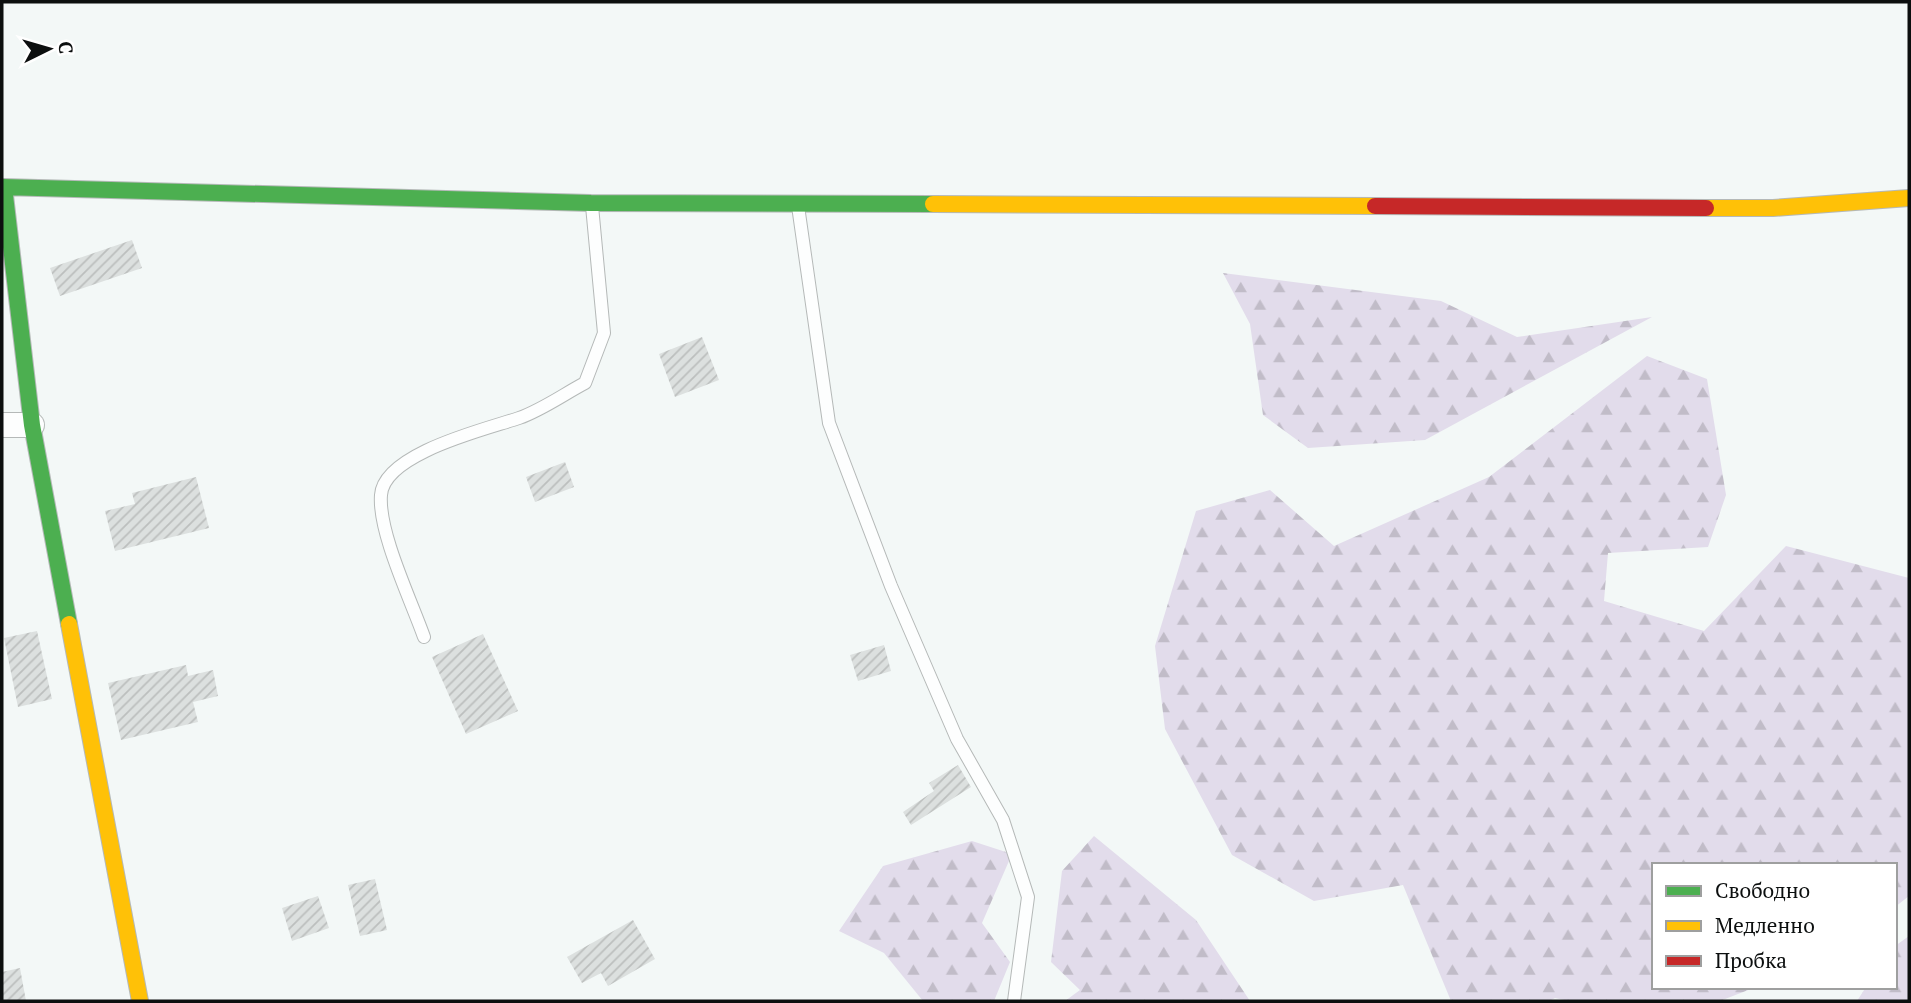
<svg xmlns="http://www.w3.org/2000/svg" width="1911" height="1003" viewBox="0 0 1911 1003" font-family="'PT Serif',serif">
<style>
.forest{fill:url(#forest-firs)}
.building{fill:url(#building-hatch)}
.lines{fill:none;stroke-linecap:round;stroke-linejoin:round}
.lane-casing{stroke:#b5b9b8;stroke-width:14}
.street-casing{stroke:#b5b9b8;stroke-width:26}
.fast-casing{stroke:#b5b9b8;stroke-width:18}
.slow-casing{stroke:#b5b9b8;stroke-width:18}
.jam-casing{stroke:#b5b9b8;stroke-width:18}
.lane{stroke:#fdfefe;stroke-width:12}
.street{stroke:#fdfefe;stroke-width:24}
.fast{stroke:#4caf50;stroke-width:16}
.slow{stroke:#ffc107;stroke-width:16}
.jam{stroke:#c62828;stroke-width:16}
</style>
<defs>
<pattern id="forest-firs" width="22" height="20" patternUnits="userSpaceOnUse" patternTransform="scale(1.75)"><rect width="22" height="20" fill="#e2dceb"/><path d="M5 1l3.5 6h-7zM16 11l3.5 6h-7z" fill="#c1bcc8"/></pattern>
<pattern id="building-hatch" width="6" height="6" patternUnits="userSpaceOnUse" patternTransform="scale(1.75)"><rect width="6" height="6" fill="#dce0df"/><path d="M-1 1l2-2M0 6l6-6M5 7l2-2" fill="none" stroke="#bcbfbe"/></pattern>
</defs>
<rect width="100%" height="100%" fill="#f3f8f7"/>
<!-- forest -->
<path class="forest" d="M1223,273l218,28 76,36 135,-20 -227,123 -117,8 -45,-33 -13,-91z
M1647,356l60,23 19,116 -18,52 -100,6 -4,48 100,30 82,-85 123,32v318l-14,11v-42h-241v122h102l-36,14h-151l-14,-3 -6,3h-98l-48,-116 -89,16 -82,-46 -67,-126 -10,-83 41,-135 74,-21 64,56 155,-69z
M1094,836l102,84 54,81h-185l15,-11 -29,-28 11,-91z
M972,841l40,13 -30,69 28,39 -16,39h-71l-39,-48 -45,-22 44,-65z
M1909,936v65h-52l9,-14h29v-41z"/>
<!-- building -->
<path class="building" d="M132,240l10,28 -82,28 -10,-28z
M702,337l17,43 -44,17 -16,-43z
M565,462l9,25 -39,15 -9,-25z
M196,477l13,51 -94,23 -10,-40 30,-7 -3,-11z
M37,631l15,68 -34,8 -14,-69z
M483,634l35,77 -52,23 -34,-77z
M884,645l7,26 -33,10 -8,-26z
M186,665l2,11 25,-6 5,26 -25,6 5,20 -77,18 -13,-57z
M958,765l13,22 -60,38 -8,-13 31,-21 -5,-8z
M375,879l12,51 -27,6 -12,-51z
M318,896l11,32 -37,13 -10,-33z
M633,920l22,39 -47,27 -7,-13 -19,10 -15,-26z
M20,968l6,33h-24v-29z"/>
<g class="lines">
<defs>
<path id="lane" d="M798,206l31,217 62,163 66,153 46,81 25,77 -14,104
M424,637c-13,-37 -46,-105 -43,-142 3,-42 106,-66 138,-77 23,-8 45,-24 66,-35l19,-50 -12,-127"/>
<path id="street" d="M2,425h30"/>
<path id="fast" d="M2,187l589,16 342,1
M4,187l28,238 37,199"/>
<path id="slow" d="M933,204l442,2
M1706,208h67l136,-10
M69,624l71,377"/>
<path id="jam" d="M1375,206l331,2"/>
</defs>
<!-- lane casing -->
<use href="#lane" class="lane-casing"/>
<!-- street casing -->
<use href="#street" class="street-casing"/>
<!-- fast casing -->
<use href="#fast" class="fast-casing"/>
<!-- slow casing -->
<use href="#slow" class="slow-casing"/>
<!-- jam casing -->
<use href="#jam" class="jam-casing"/>
<!-- lane -->
<use href="#lane" class="lane"/>
<!-- street -->
<use href="#street" class="street"/>
<!-- fast -->
<use href="#fast" class="fast"/>
<!-- slow -->
<use href="#slow" class="slow"/>
<!-- jam -->
<use href="#jam" class="jam"/>
</g>
<!-- border -->
<rect width="1911" height="1003" fill="none" stroke="#0c0f0f" stroke-width="7"/>
<!-- legend -->
<rect x="1652" y="863" width="245" height="126" fill="#ffffff" stroke="#9e9f9f" stroke-width="2"/>
<rect x="1666" y="886" width="35" height="10" fill="#4caf50" stroke="#9e9f9f" stroke-width="2"/>
<text x="1715" y="898" font-size="21" fill="#0c0f0f">Свободно</text>
<rect x="1666" y="921" width="35" height="10" fill="#ffc107" stroke="#9e9f9f" stroke-width="2"/>
<text x="1715" y="933" font-size="21" fill="#0c0f0f">Медленно</text>
<rect x="1666" y="956" width="35" height="10" fill="#c62828" stroke="#9e9f9f" stroke-width="2"/>
<text x="1715" y="968" font-size="21" fill="#0c0f0f">Пробка</text>
<!-- north arrow -->
<g transform="translate(49 49) rotate(85)" stroke="#ffffff" stroke-width="5" paint-order="stroke">
<path d="M0-5L12 26L0 18L-12 26Z" fill="#0c0f0f"/>
<text y="-10" font-size="19" font-weight="bold" text-anchor="middle" fill="#0c0f0f">С</text>
</g>
</svg>
